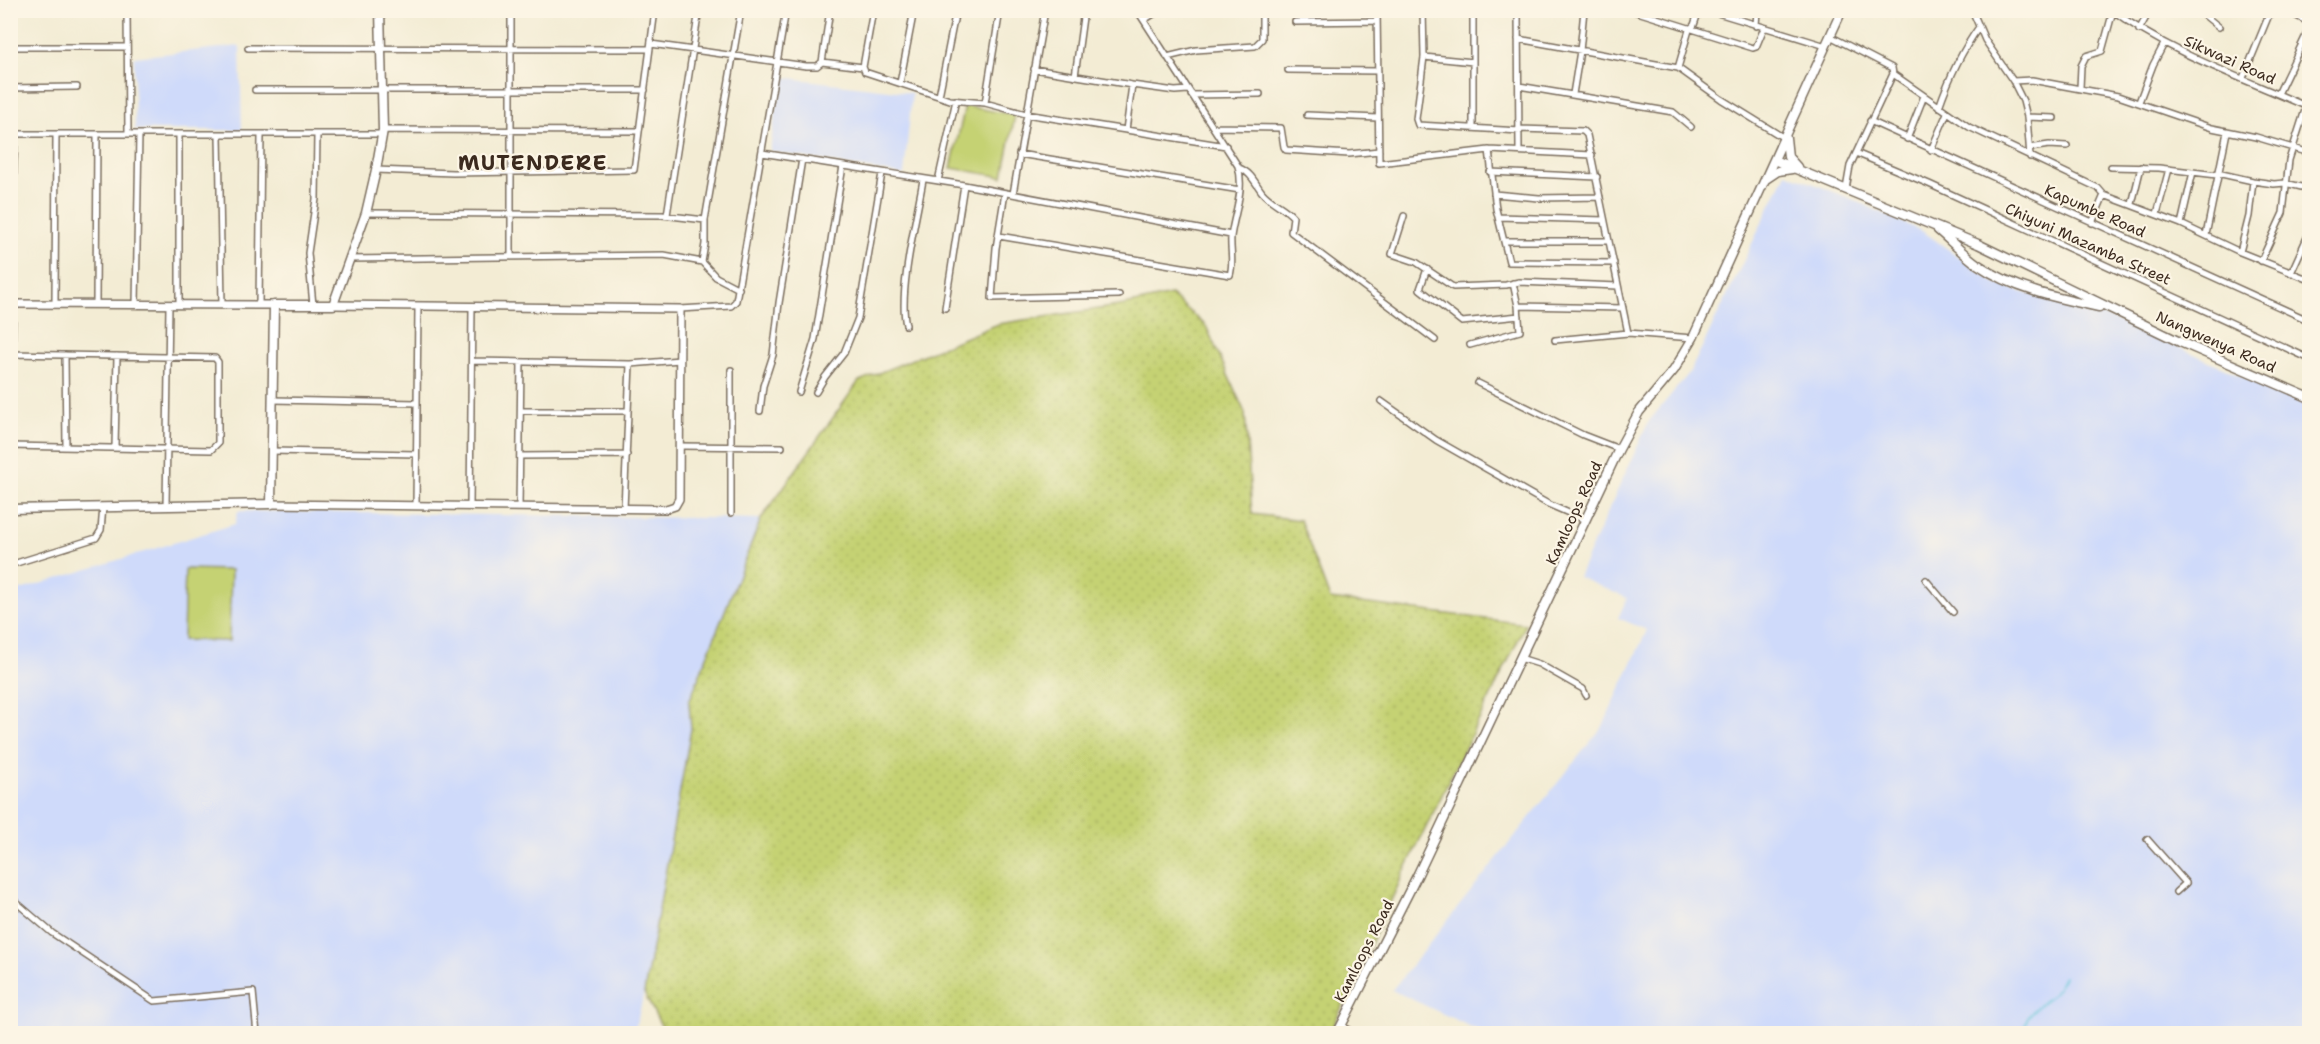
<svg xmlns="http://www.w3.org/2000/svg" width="2320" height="1044" viewBox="0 0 2320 1044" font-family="'Shantell Sans',sans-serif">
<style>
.built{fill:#cfdafa}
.grass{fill:url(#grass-dots);stroke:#807e48;stroke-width:1.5}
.pitch{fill:#c5d273;stroke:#807e48;stroke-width:1.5}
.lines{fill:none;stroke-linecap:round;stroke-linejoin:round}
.stream{stroke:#5dcad4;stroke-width:1.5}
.minor-casing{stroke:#7b6e5e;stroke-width:8}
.tertiary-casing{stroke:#7b6e5e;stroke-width:10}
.secondary-casing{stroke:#7b6e5e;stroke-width:11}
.minor{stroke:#fff;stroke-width:5}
.tertiary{stroke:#fff;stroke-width:7}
.secondary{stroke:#fff;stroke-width:8}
.labels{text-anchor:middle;stroke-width:4.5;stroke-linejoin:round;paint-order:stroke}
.street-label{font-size:15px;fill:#3b2a1e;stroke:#fcf5e5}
.district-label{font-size:21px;font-weight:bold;letter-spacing:1.5px;fill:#3b2a1e;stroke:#fcf5e5}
</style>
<defs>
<pattern id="grass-dots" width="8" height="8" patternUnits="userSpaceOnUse" patternTransform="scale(1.5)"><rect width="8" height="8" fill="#c5d273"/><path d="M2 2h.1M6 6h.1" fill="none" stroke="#aab463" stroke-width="1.8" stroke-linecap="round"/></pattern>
</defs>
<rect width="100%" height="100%" fill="#fcf5e5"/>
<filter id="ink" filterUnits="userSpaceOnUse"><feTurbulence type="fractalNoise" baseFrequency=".0167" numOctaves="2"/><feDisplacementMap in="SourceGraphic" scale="12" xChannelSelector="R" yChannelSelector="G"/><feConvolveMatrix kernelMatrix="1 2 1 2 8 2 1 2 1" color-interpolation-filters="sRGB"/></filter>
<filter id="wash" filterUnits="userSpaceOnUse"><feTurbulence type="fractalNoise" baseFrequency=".008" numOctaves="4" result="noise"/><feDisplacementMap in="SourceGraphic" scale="24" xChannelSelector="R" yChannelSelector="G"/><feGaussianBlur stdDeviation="1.35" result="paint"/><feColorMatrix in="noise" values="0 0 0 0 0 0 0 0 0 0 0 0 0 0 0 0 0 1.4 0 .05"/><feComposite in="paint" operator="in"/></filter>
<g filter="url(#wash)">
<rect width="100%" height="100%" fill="#f3ecd4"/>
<!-- built -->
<path class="built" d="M240,46l2,84h-107l-1,-73z
M781,77l131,16 -8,82 -134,-24z
M1786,173l66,26 72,33 70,50 21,8 88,25 62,26 144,65v627l-823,1 -94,-44 211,-264 44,-96 -29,-12 9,-20 -49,-21 71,-156 41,-49z
M238,511l523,8 -72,183 2,27 -47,264 -10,40 -623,1v-441l224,-69z"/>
<!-- grass -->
<path class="grass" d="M1171,295l35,31 39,87 7,101 48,6 30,79 196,25 -120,244 -76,165h-665l-21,-40 47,-264 -2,-27 72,-183 98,-138 139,-57 127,-19z"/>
<!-- pitch -->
<path class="pitch" d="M965,106l50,9 -12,62 -52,-9z
M185,569l46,1 -2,71 -46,-1z"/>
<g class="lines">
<!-- stream -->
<path class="stream" d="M2024,1034c1,-23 15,-28 30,-41 4,-4 7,-11 10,-16"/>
</g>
</g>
<g filter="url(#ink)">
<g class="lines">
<defs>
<path id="minor" d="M127,10l1,123
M1377,10l2,153 110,-13 103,5
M1423,10l1,47 -8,62 2,6 102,6
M1518,10l1,140
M1631,10l122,38 3,-1 8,-19
M1699,10l-5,15 -5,5 -11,38 43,31 63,39
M1708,10l118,36
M1972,10l13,30 28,41 10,20 4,16 3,40
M2112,10c59,44 131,68 198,98
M2198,10l21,17
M2285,10l25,13
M1144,20l16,-10
M1295,22l82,-1
M1756,26l1,-16
M2139,30l11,-20
M1830,36l62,32 1,6 76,53 129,61 6,7 77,29 59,28 70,28
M1518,39l160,29
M651,44l155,22h11l5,-4 41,5 2,5 85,28 35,3 41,11 200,32
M10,47h117
M248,48l402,1
M1167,57l29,-7 59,-4 7,-7v-29
M1424,57l49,5
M822,62l8,-52
M863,67l10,-57
M1034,69l98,16 43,6 13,-1
M1288,70l90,1
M1075,76l9,-66
M2243,78l28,-68
M2013,81l19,-1 86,16 94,32 44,9 54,16
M900,83l14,-73
M1519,86l154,26 18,15
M10,88l67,-1
M2080,88l1,-22 5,-10 16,-5 11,-40
M255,90h390
M1573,94l7,-43 4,-41
M2278,94l32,-67
M1191,95l69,-1
M939,96l17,-86
M2139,102l14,-37 11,-21
M985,103l15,-93
M1939,107c10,-29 22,-55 40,-80
M1307,115l71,3
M2027,117l27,1
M1870,121l440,200
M1213,127l68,1 3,19 2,3 63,4 30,-3
M1473,128v-118
M1520,129l63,2 4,4 41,198
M383,130l255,1
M1126,130l6,-45
M10,134h372
M15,134l-2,55 2,115
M219,135l3,169
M1907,139l17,-43
M2030,148l19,-3 18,1
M1489,150l7,59 13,53 105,1
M1931,150l16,-37
M762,153l202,32 267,50
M1856,153l73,31 381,175
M1019,154l221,36
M2111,167l48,1 58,7
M1239,168c12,4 16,15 23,24 9,11 23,15 31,25l-2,15 144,108
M376,170l77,3 181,-3 21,-160
M1490,172l107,5
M2217,173l36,8 21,3 11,-1 25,6
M938,181l18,-81
M1846,189l4,-23 43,-92
M1005,193l-9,55 -4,50 127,-3
M1013,194l32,-184
M1494,194l45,4 61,-1
M2132,204l9,-37
M366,213l296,2 43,5
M2157,214l12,-45
M667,215l32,-205
M1404,216l-12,38 24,8 37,25 53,-2 13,-3 99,4
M1498,217l106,3
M2092,223l12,-28
M2181,224l12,-52
M2206,235l21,-103
M999,236l231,39c4,-13 0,-25 1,-38 3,-24 14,-46 7,-71l-101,-156
M1504,241h105
M2240,252l9,-36 4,-35
M511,256v-246
M350,259l314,-4 38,7 14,15 23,12
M2261,261l22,-48 6,-53 17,-53
M702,262l3,-18v-24l36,-210
M1427,269l-7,20 42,33 57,-6
M2291,273l19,-42
M1513,283l5,23
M55,303l1,-169
M96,304l1,-170
M136,305l3,-171
M179,305v-171
M259,305l2,-170
M313,305l-5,-52 8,-54 1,-64
M945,308l19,-123
M680,309l51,-3 5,-5 50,-291
M906,325c-8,-33 11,-109 17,-145
M1555,340l73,-7 65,5
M1470,345l50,-14 -2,-25 105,2
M65,355l1,92
M473,361l157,3 50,-4
M1478,383l105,52 36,14
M799,392l16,-53 28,-173
M816,392l9,-15 19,-24 14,-35 24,-145
M273,400l144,3
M1381,401l55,39 112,64 37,16
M521,411h106
M760,411l3,-25 10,-31 6,-52 23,-144
M10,433l3,-129
M10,446l201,4 7,-7v-81l-3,-4 -203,-4
M679,446l103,1
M115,447l2,-91
M272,451l144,3
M521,456l106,-1
M166,506l3,-201
M416,506l2,-199
M470,506l2,-199
M519,507l2,-145
M624,509l6,-145
M731,513v-143
M10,565l86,-27 5,-8 2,-23
M1926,580l27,32
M1520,658l19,6 44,25 3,6
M2147,839l39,44 -10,9
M10,897l42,36 102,68 99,-9 4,42
M1341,1026l15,8"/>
<path id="tertiary" d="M10,304l264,1
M271,504l395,5 9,-3 4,-7 1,-190 -347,-4"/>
<path id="secondary" d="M1786,138l2,19 9,10
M1774,160l204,84 202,98 130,56
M1766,179l12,-8 14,-2
M1938,230c13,11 25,24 39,34 36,25 79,34 122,43
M10,509l261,-5 3,-199h59l33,-92 10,-43 7,-40 -3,-120
M1337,1034l81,-160 201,-425 20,-37 35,-42 19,-32 149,-328"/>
</defs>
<!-- minor casing -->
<use href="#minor" class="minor-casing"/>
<!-- tertiary casing -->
<use href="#tertiary" class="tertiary-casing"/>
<!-- secondary casing -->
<use href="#secondary" class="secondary-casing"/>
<!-- minor -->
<use href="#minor" class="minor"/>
<!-- tertiary -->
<use href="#tertiary" class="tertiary"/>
<!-- secondary -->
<use href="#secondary" class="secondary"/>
</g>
</g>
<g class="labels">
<!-- street labels -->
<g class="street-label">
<text transform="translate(2230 60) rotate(24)" y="5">Sikwazi Road</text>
<text transform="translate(2095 211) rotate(24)" y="5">Kapumbe Road</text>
<text transform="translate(2088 244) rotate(24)" y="5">Chiyuni Mazamba Street</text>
<text transform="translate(2216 342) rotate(24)" y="5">Nangwenya Road</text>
<text transform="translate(1574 513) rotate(-65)" y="5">Kamloops Road</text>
<text transform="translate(1364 951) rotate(-63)" y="5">Kamloops Road</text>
</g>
<!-- district labels -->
<g class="district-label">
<text x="533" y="170">MUTENDERE</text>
</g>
</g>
<!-- margin -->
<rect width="2320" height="1044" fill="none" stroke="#fcf5e5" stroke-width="36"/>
</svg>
